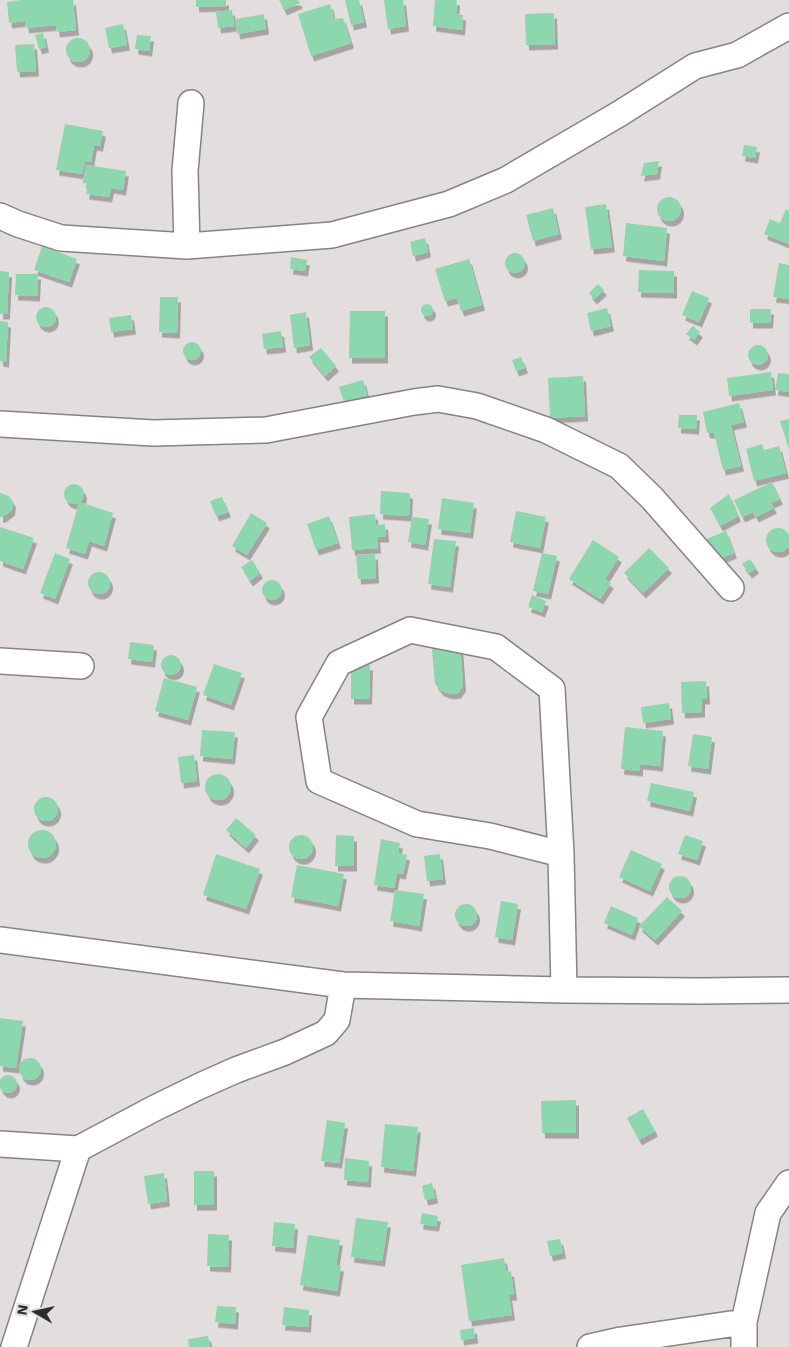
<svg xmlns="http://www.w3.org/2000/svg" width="789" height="1347" viewBox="0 0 789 1347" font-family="'Work Sans',sans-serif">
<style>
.building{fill:#8cd7ad;filter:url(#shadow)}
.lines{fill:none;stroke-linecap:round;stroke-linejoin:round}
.minor-casing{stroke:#868383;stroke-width:28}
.minor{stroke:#fff;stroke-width:25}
</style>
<defs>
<filter id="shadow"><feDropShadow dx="3" dy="5.5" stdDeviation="0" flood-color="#0004"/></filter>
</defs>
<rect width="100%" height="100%" fill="#e2dede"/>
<!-- building -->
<path class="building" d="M21,0h52l3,30 -19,2 -1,-7 -30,3 -1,-7 -16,2 -2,-21z
M196,0h30v6l-30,1z
M279,0h19l2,3 -16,7z
M345,0h14l5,22 -13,3z
M384,0h19l3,26 -18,3z
M435,0h22l-1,14 7,1 -1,15 -29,-4z
M330,4l4,15 9,-1 8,25 -40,13 -13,-42z
M232,10l2,16 -16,2 -2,-16z
M554,13l1,31 -29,1 -1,-31z
M264,14l2,15 -29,5 -2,-15z
M123,24l4,21 -18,3 -4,-20z
M43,33l3,14 -7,2 -4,-14z
M137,35l14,1 -2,15 -14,-2z
M66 50a12 12 0 1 1 24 0a12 12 0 1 1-24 0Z
M34,44l2,27 -19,1 -2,-27z
M65,124l38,7 -3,15 -6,-1 -3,17h-6l-3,12 -26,-4z
M744,145l13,2 -2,11 -13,-2z
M659,161l-2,13 -16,2 3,-13z
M86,165l40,6 -3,19 -12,-2 -2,9 -23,-3 2,-10 -5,-1z
M657 209a12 12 0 1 1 24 0a12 12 0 1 1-24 0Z
M606,204l6,43 -21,2 -6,-42z
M553,208l6,26 -26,7 -7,-26z
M786,209l3,2v33l-25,-10 6,-15 10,4z
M626,223l41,5 -3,33 -41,-5z
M425,238l3,14 -15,4 -3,-14z
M42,246l35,13 -8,23 -35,-12z
M505 263a10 10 0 1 1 20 0a10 10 0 1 1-20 0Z
M291,257l16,3 -2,11 -15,-2z
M469,259l13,46 -21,6 -4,-13 -12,3 -10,-32z
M779,263l10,2v34l-16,-2z
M639,270l35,1v22l-36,-1z
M0,271l9,1 -2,42h-7z
M16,274h22l-1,22 -22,-1z
M598,284l6,6 -10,9 -5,-6z
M692,291l17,7 -10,24 -17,-7z
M160,297h18l-1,36 -18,-1z
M421 310a6 6 0 1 1 12 0a6 6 0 1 1-12 0Z
M36 317a10 10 0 1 1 20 0a10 10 0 1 1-20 0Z
M607,308l4,18 -20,5 -4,-18z
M750,309h21l-1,14h-20z
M350,311h35v47h-36z
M306,312l4,33 -16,3 -4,-33z
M131,315l2,14 -22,3 -2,-14z
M0,321l8,1 -2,40 -6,-1z
M693,326l7,6 -6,8 -8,-6z
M281,331l2,16 -19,2 -2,-15z
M183 351a9 9 0 1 1 18 0a9 9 0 1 1-18 0Z
M748 355a10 10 0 1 1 20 0a10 10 0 1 1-20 0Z
M321,348l15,18 -11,10 -16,-19z
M521,357l4,11 -9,3 -4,-11z
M771,372l2,18 -44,6 -2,-18z
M778,373l11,1v18l-14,-2z
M583,376l2,40 -35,2 -2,-40z
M363,380l4,15 -23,7 -5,-15z
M739,403l5,19 -13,3 10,41 -18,4 -9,-37h-7l-4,-21z
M679,415h18l-1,14 -18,-1z
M789,419v30l-9,-28z
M762,444l2,6 15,-4 7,27 -32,8 -8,-32z
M772,482l8,17 -9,4 3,5 -18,9 -3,-5 -11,5 -8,-17z
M64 494a10 10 0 1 1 20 0a10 10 0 1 1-20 0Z
M381,491l29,2 -1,23 -29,-2z
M0,493l9,3 4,6 -1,8 -9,7h-3z
M729,494l9,22 -18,10 -10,-18z
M222,497l6,15 -12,4 -6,-15z
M442,498l32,5 -4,30 -32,-4z
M79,502l34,11 -9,33 -15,-5 -4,13 -19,-6z
M516,511l30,6 -6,31 -30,-6z
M251,513l16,10 -20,32 -15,-9z
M375,514l1,11 9,-1 1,13h-9l1,11 -26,2 -3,-33z
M329,516l9,27 -22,7 -9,-26z
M412,517l17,2 -4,26 -17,-3z
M0,527l34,11 -11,31 -23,-8z
M766 540a12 12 0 1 1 24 0a12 12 0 1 1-24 0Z
M726,531l8,22 -22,9 -8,-22z
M434,539l22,2 -6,46 -22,-3z
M593,540l26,17 -14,22 6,4 -11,16 -31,-20z
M649,548l20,20 -26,25 -19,-20z
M55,553l15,6 -15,40 -15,-6z
M542,553l15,3 -9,38 -15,-3z
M375,554l1,24 -18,1 -2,-24z
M750,559l6,9 -7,5 -7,-9z
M252,560l8,13 -10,8 -9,-14z
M88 583a11 11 0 1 1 22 0a11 11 0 1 1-22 0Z
M262 590a10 10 0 1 1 20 0a10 10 0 1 1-20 0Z
M532,595l14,6 -4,11 -14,-5z
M130,642l24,3 -2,17 -24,-3z
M435,642l25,1 3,43 -5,7 -7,1 -10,-3 -6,-7 -3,-35z
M161 665a10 10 0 1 1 20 0a10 10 0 1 1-20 0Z
M214,664l28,9 -11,32 -28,-10z
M351,664l19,1 -1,34h-18z
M164,678l33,9 -9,33 -33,-9z
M706,681l1,18h-5v13l-20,1 -1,-31z
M669,703l2,16 -28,4 -2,-16z
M625,727l38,4 -3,35 -20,-2v7l-19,-2z
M202,730l33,2 -3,27 -32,-3z
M693,734l19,3 -4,32 -20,-3z
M194,755l3,26 -16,2 -3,-26z
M205 787a13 13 0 1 1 26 0a13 13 0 1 1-26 0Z
M651,783l43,9 -4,19 -43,-10z
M34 809a12 12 0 1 1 24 0a12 12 0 1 1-24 0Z
M236,818l20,17 -10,13 -20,-18z
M28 844a14 14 0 1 1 28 0a14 14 0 1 1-28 0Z
M289 847a12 12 0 1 1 24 0a12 12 0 1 1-24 0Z
M336,835l18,1v30h-19z
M685,835l18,6 -6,19 -19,-6z
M381,839l19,4 -2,10 9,2 -4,19 -6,-1 -3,15 -20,-3z
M631,850l31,14 -12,27 -31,-14z
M216,854l44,15 -14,40 -43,-14z
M440,854l3,25 -16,2 -3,-25z
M297,865l47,9 -6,32 -47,-9z
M669 887a11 11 0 1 1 22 0a11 11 0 1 1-22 0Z
M395,890l29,4 -5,32 -29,-5z
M667,897l15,14 -27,29 -16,-14z
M501,901l17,3 -6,36 -17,-3z
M455 915a11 11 0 1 1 22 0a11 11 0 1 1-22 0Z
M611,906l27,12 -6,17 -28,-12z
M0,1018l23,3 -7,47 -16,-2z
M19 1069a11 11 0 1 1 22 0a11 11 0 1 1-22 0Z
M-1 1084a9 9 0 1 1 18 0a9 9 0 1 1-18 0Z
M576,1100v33h-34l-1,-32z
M643,1109l12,22 -16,9 -12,-22z
M327,1120l18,3 -6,40 -18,-2z
M385,1124l33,3 -5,44 -32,-4z
M345,1158l24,3 -1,21 -24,-2z
M194,1171h20v34h-20z
M164,1173l3,28 -19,3 -4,-28z
M432,1183l3,15 -10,2 -3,-14z
M422,1213l16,3 -2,10 -16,-2z
M356,1218l32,4 -6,39 -31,-4z
M274,1222l21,2 -2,24 -21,-2z
M208,1234l21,1 -1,32 -21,-1z
M308,1235l32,5 -4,25 5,1 -4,25 -37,-6z
M560,1239l3,14 -13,3 -3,-15z
M504,1258l2,14 5,-1 3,24h-5l3,20 -43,6 -8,-56z
M217,1306l19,1 -1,17 -20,-2z
M284,1307l25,3 -1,17 -26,-2z
M474,1328l1,10 -14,2 -1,-10z
M208,1336l2,11h-21l-1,-8z"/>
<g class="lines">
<defs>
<path id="minor" d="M0,216l18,8 43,14 126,8 145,-11 117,-31 57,-24 113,-66 76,-48 42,-11 52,-29
M187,246l-2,-75 6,-68
M0,424l153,9 113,-3 148,-28 24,-3 39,7 69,24 73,36 33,32 79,90
M0,661l81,5
M561,854l-71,-18 -73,-12 -98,-43 -10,-64 30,-54 71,-33 86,17 56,42 9,165 3,136
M0,940l343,45 221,5 138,1 87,-1
M0,1144l78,5 75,-40 47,-23 36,-16 49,-18 41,-19 11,-13 6,-35
M744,1322v25
M14,1347l64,-198
M590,1347l31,-7 123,-18 24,-109 21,-30"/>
</defs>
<!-- minor casing -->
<use href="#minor" class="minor-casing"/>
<!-- minor -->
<use href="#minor" class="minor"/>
</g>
<!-- north arrow -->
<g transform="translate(35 1312) rotate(279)" stroke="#e2dede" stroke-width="4" paint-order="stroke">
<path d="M0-4L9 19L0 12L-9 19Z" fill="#2e2d2d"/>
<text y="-8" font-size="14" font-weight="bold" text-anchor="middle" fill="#2e2d2d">N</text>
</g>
</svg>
